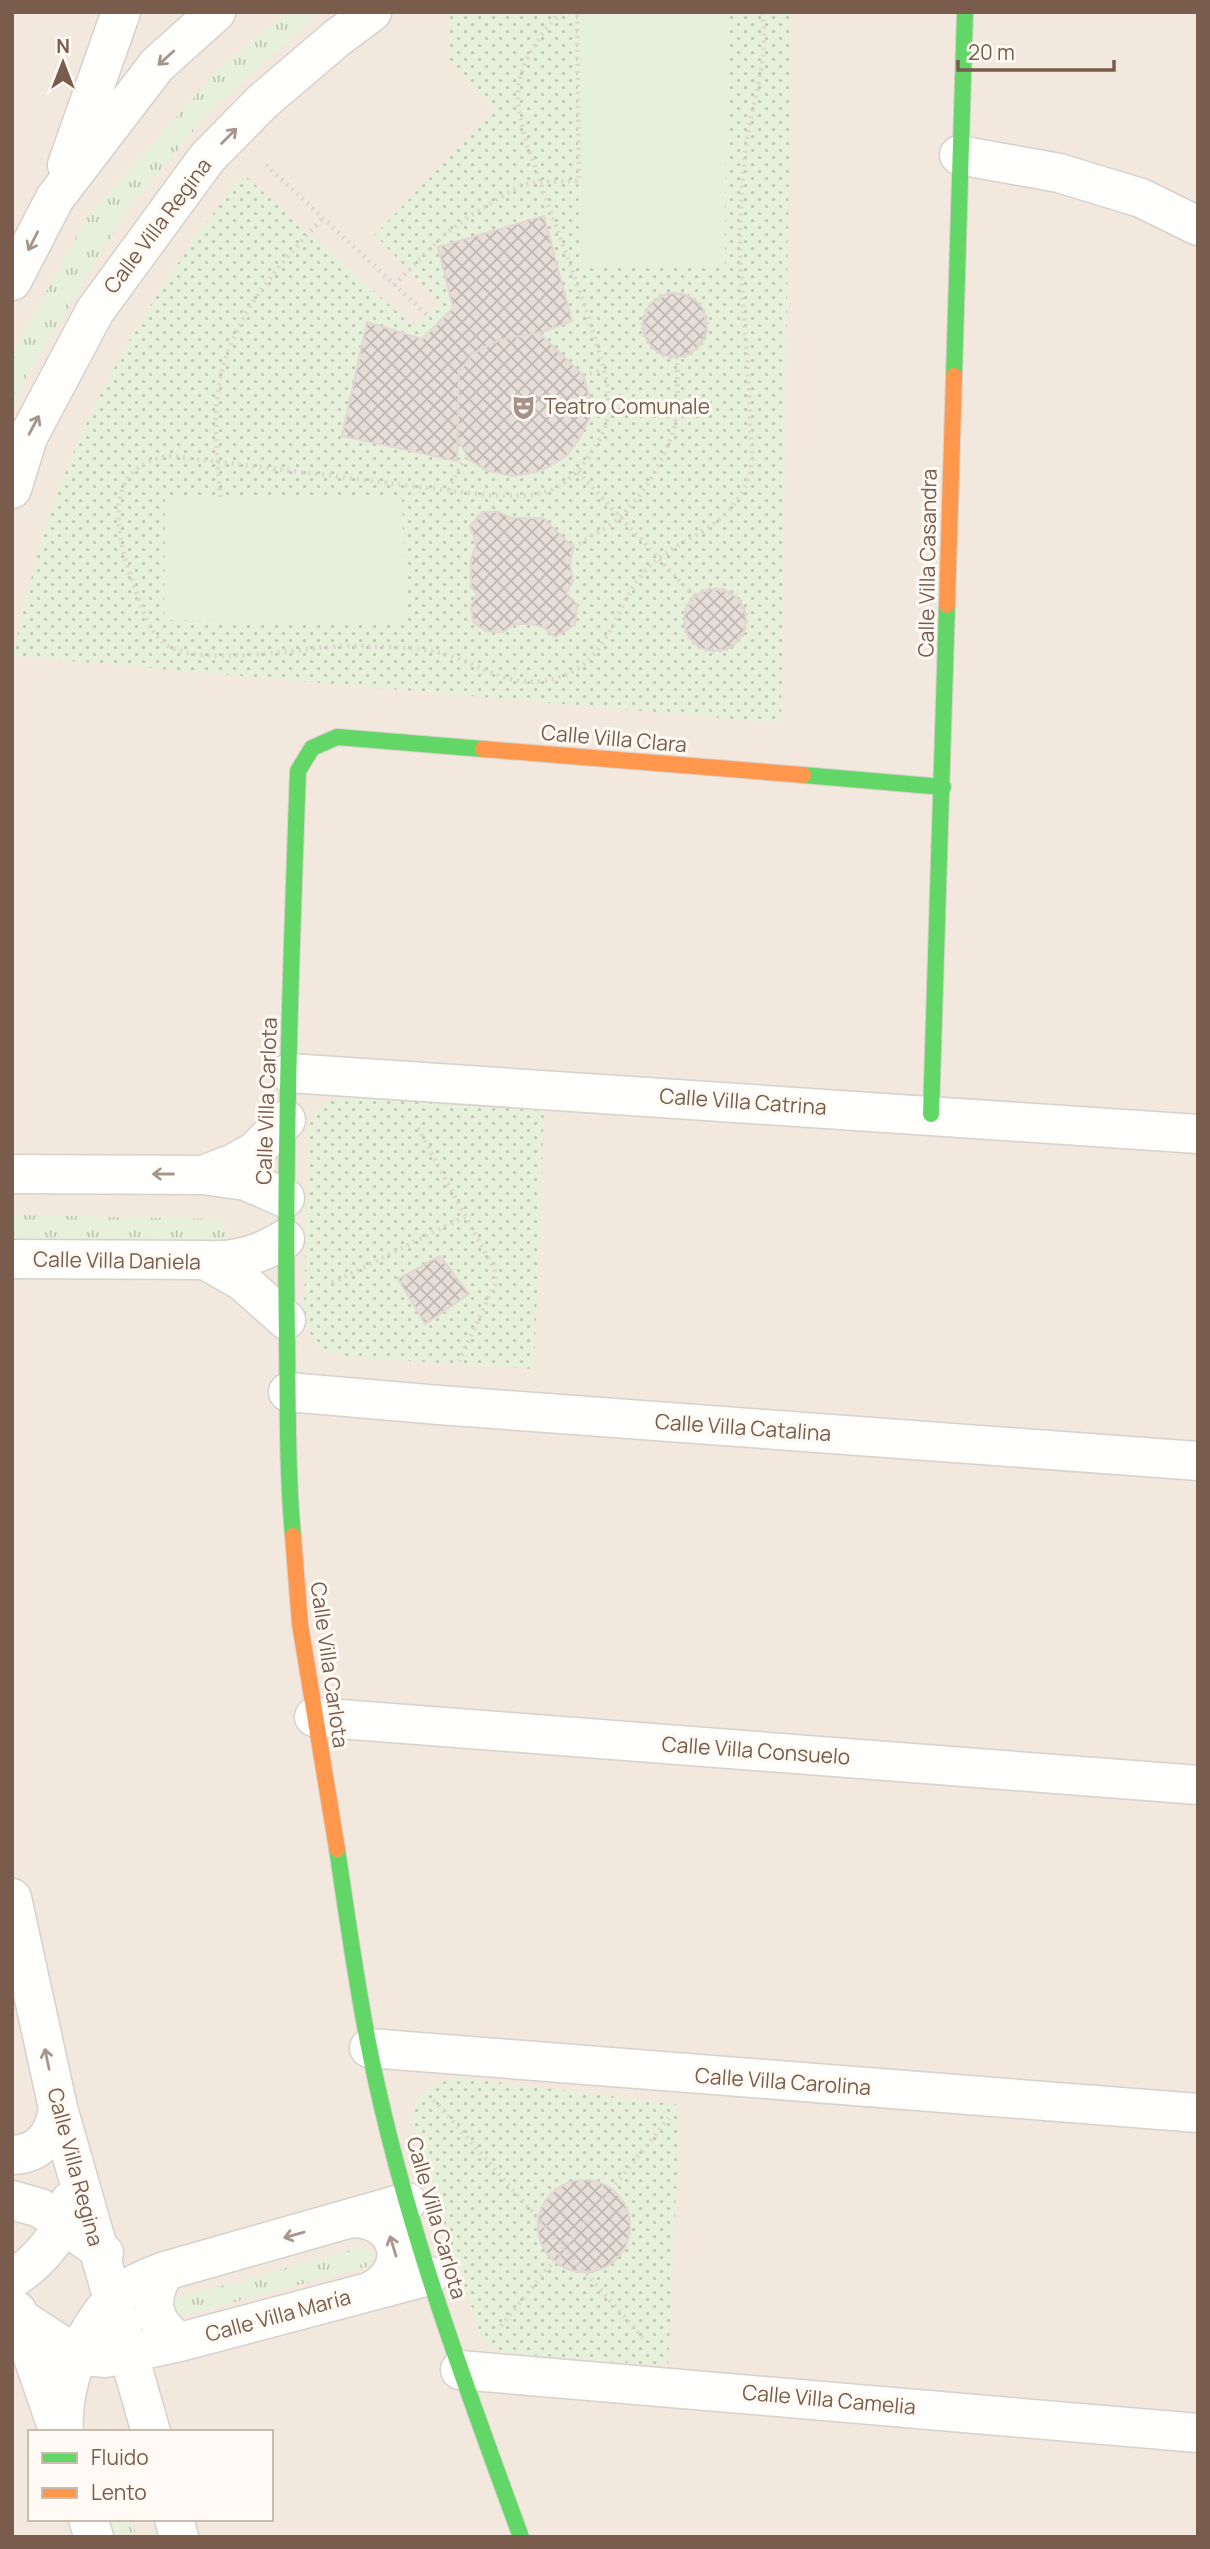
<svg xmlns="http://www.w3.org/2000/svg" width="1210" height="2549" viewBox="0 0 1210 2549" font-family="Manrope,sans-serif">
<style>
.residential{fill:#f2e8de;fill-rule:evenodd}
.grass{fill:url(#grass-tufts)}
.park{fill:url(#park-dots)}
.pitch{fill:#e7f0db}
.building{fill:url(#building-cross-hatch);stroke:#e2d8d2;stroke-width:2}
.lines{fill:none;stroke-linecap:round;stroke-linejoin:round}
.street-casing{stroke:#d7d1cb;stroke-width:41}
.fast-casing{stroke:#d9d2cb;stroke-width:18}
.slow-casing{stroke:#d9d2cb;stroke-width:18}
.path{stroke:#dcd5d0;stroke-width:4.5;stroke-dasharray:2 5;stroke-linecap:butt}
.street{stroke:#fefefd;stroke-width:38}
.fast{stroke:#63d668;stroke-width:16}
.slow{stroke:#ff974d;stroke-width:16}
.oneway{stroke:#a8958b}
.labels{text-anchor:middle;stroke-width:6;stroke-linejoin:round;paint-order:stroke}
.street-label{font-size:21px;fill:#7a5c4d;stroke:#fffaf3}
.poi-label{font-size:21px;fill:#7a5c4d;stroke:#fffaf3;text-anchor:start}
</style>
<defs>
<pattern id="grass-tufts" width="24" height="20" patternUnits="userSpaceOnUse" patternTransform="scale(1.75)"><rect width="24" height="20" fill="#e7f0db"/><path d="M3 7l-1-3M5 7V3M7 7l1-3M15 17l-1-3M17 17v-4M19 17l1-3" fill="none" stroke="#c0c6b4"/></pattern>
<pattern id="park-dots" width="8" height="8" patternUnits="userSpaceOnUse" patternTransform="scale(1.75)"><rect width="8" height="8" fill="#e7f0db"/><path d="M2 2h.1M6 6h.1" fill="none" stroke="#c0c6b4" stroke-width="1.8" stroke-linecap="round"/></pattern>
<pattern id="building-cross-hatch" width="8" height="8" patternUnits="userSpaceOnUse" patternTransform="scale(1.75)"><rect width="8" height="8" fill="#e6ded7"/><path d="M0 0l8 8M0 8l8-8" fill="none" stroke="#bfb7b1"/></pattern>
</defs>
<rect width="100%" height="100%" fill="#f9f5f0"/>
<!-- residential -->
<path class="residential" d="M12,12h1186v2525h-1186zM30,2432h241v87h-241z"/>
<!-- grass -->
<path class="grass" d="M287,12h34l-111,99 -84,101 -101,168 -13,34v-60l76,-138 132,-148z
M15,1215l205,4 7,14 -1,9 -214,-2v-21z
M363,2247l10,7 -3,12 -192,51 -7,-14 3,-4z
M107,2519h24l6,18h-24z"/>
<!-- park -->
<path class="park" d="M450,12h341l-10,711 -769,-67c14,-52 25,-110 44,-160 47,-123 107,-219 187,-322l170,152 28,-22 -66,-69 120,-126 -45,-49z
M351,1093l193,16 -10,260 -186,-12c-32,-7 -35,-11 -44,-43l4,-184 6,-18 16,-11z
M456,2077l224,28 -12,261 -162,-13 -20,-9 -8,-18 -66,-201 5,-26 16,-13z"/>
<!-- pitch -->
<path class="pitch" d="M577,12h150l-2,256 -146,-2z
M165,497l237,2 4,125 -242,-4z"/>
<!-- building -->
<path class="building" d="M544,216l28,105 -33,12 -37,6 -29,14 -14,19 -2,89 -115,-25 25,-114 55,17 31,-31 -15,-61z
M643 325a32 32 0 1 1 64 0a32 32 0 1 1-64 0Z
M539,333l44,42 7,23v19l-11,22 -12,16 -17,11 -14,6 -23,4 -25,-5 -18,-11 -13,-21 2,-67 14,-19 29,-14z
M482,512h17l12,6h32l30,29 -3,17 3,17 -7,12 11,11 -2,21 -20,12 -12,-10 -12,-3h-18l-10,8 -18,-1 -12,-9 -2,-16 6,-12 -6,-7v-28l5,-15 -6,-18z
M684 620a31 31 0 1 1 62 0a31 31 0 1 1-62 0Z
M440,1256l29,38 -44,30 -27,-45z
M538 2226a46 46 0 1 1 92 0a46 46 0 1 1-92 0Z"/>
<g class="lines">
<defs>
<path id="street" d="M959,155l100,18 82,25 57,28
M67,165l54,-153
M12,281l43,-83 102,-133 59,-53
M12,489l16,-52 67,-126 112,-153 55,-56 75,-64 35,-26
M289,1073l909,61
M12,1174l191,1 31,-12 21,-12 31,-31
M203,1175l43,6 39,17
M12,1259l193,1 37,21 44,39
M205,1260c29,2 55,-5 80,-21
M288,1392l151,13 759,56
M314,1717l884,68
M12,1898l46,210 93,324
M369,2048l829,65
M12,2155c29,-1 42,-20 46,-47
M12,2200l28,8 64,45
M352,2218c47,0 61,49 21,72
M165,2271c-18,29 -14,52 15,71
M12,2279c27,-17 52,-45 58,-78
M17,2311l41,119
M12,2313l54,35 18,8 22,2 74,-16 249,-66
M460,2370l738,63
M64,2432c-3,-46 17,-98 49,-132 14,-14 33,-22 52,-29l242,-69
M88,2519l6,18
M174,2519l5,18"/>
<path id="fast" d="M954,376l11,-364
M803,775l140,12
M931,1114l16,-509
M293,1536c-6,-65 -5,-131 -6,-196 -3,-190 4,-379 11,-569l14,-23 25,-11 146,12
M337,1849c10,66 19,133 32,198 33,168 93,330 152,490"/>
<path id="slow" d="M947,605l7,-229
M483,749l320,26
M293,1536l7,88 37,225"/>
</defs>
<!-- street casing -->
<use href="#street" class="street-casing"/>
<!-- fast casing -->
<use href="#fast" class="fast-casing"/>
<!-- slow casing -->
<use href="#slow" class="slow-casing"/>
<!-- path -->
<path class="path" d="M561,12c-20,21 -43,52 -43,83 0,31 14,63 24,92 18,52 39,103 54,155 8,26 16,51 11,78 -2,13 -12,27 -19,38 -30,41 -56,39 -103,37l-314,-39c-71,8 -55,79 -38,127 8,21 14,47 32,61 38,27 151,-1 199,2 25,2 52,1 76,7 43,11 71,40 120,24 50,-16 54,-70 84,-105 32,-36 82,-38 103,-90 8,-20 4,-41 3,-62 -1,-49 -6,-97 -9,-146 -2,-38 0,-80 4,-118 4,-48 26,-96 17,-144
M266,165l161,150
M394,285l51,-51 22,-16 52,-32 18,-4 42,-1 -2,-169
M643 325a32 32 0 1 1 64 0a32 32 0 1 1-64 0Z
M583,375l21,-5
M578,472l116,124
M449,490l11,-24 8,-9
M220,497c-2,-31 -6,-65 -3,-96 7,-76 56,-130 106,-183
M573,547c15,-9 32,-18 46,-29 21,-17 46,-60 54,-86 7,-24 4,-51 4,-75
M684 620a31 31 0 1 1 62 0a31 31 0 1 1-62 0Z
M418,1128l77,143v13l-36,77
M332,1283l134,-67
M434,2100l209,238
M501,2326l168,-208"/>
<!-- street -->
<use href="#street" class="street"/>
<!-- fast -->
<use href="#fast" class="fast"/>
<!-- slow -->
<use href="#slow" class="slow"/>
</g>
<!-- one-way arrows -->
<defs><path id="oneway-shaft" d="M-6 0H5M1.5-3L5.5 0L1.5 3" fill="none" stroke-width="1.6" stroke-linecap="round" stroke-linejoin="round" transform="scale(1.75)"/></defs>
<g class="oneway">
<use href="#oneway-shaft" transform="translate(166 58) rotate(138)"/>
<use href="#oneway-shaft" transform="translate(229 136) rotate(-45)"/>
<use href="#oneway-shaft" transform="translate(33 241) rotate(117)"/>
<use href="#oneway-shaft" transform="translate(34 425) rotate(-62)"/>
<use href="#oneway-shaft" transform="translate(163 1174) rotate(-180)"/>
<use href="#oneway-shaft" transform="translate(47 2059) rotate(-102)"/>
<use href="#oneway-shaft" transform="translate(294 2235) rotate(164)"/>
<use href="#oneway-shaft" transform="translate(393 2246) rotate(-107)"/>
</g>
<!-- icons -->
<defs>
<symbol id="theatre-bare" viewBox="-9 -9 18 18"><path d="M-5-5.5Q0-4 5-5.5V0Q5 5 0 6Q-5 5-5 0ZM-3.3-2.5H-1v1.5H-3.3ZM1-2.5H3.3v1.5H1ZM-2.8 1Q0 5.5 2.8 1Z" fill="#a69286" stroke="#fffaf3" stroke-width="2.5" paint-order="stroke"/></symbol>
</defs>
<g fill-rule="evenodd">
<use href="#theatre-bare" x="506" y="390" width="35" height="35"/>
</g>
<g class="labels">
<!-- street labels -->
<g class="street-label">
<text transform="translate(158 226) rotate(-53)" y="7">Calle Villa Regina</text>
<text transform="translate(928 563) rotate(-89)" y="7">Calle Villa Casandra</text>
<text transform="translate(614 739) rotate(5)" y="7">Calle Villa Clara</text>
<text transform="translate(267 1101) rotate(-88)" y="7">Calle Villa Carlota</text>
<text transform="translate(743 1102) rotate(4)" y="7">Calle Villa Catrina</text>
<text transform="translate(117 1261) rotate(1)" y="7">Calle Villa Daniela</text>
<text transform="translate(743 1428) rotate(4)" y="7">Calle Villa Catalina</text>
<text transform="translate(329 1665) rotate(82)" y="7">Calle Villa Carlota</text>
<text transform="translate(756 1751) rotate(4)" y="7">Calle Villa Consuelo</text>
<text transform="translate(783 2082) rotate(4)" y="7">Calle Villa Carolina</text>
<text transform="translate(75 2167) rotate(75)" y="7">Calle Villa Regina</text>
<text transform="translate(436 2218) rotate(74)" y="7">Calle Villa Carlota</text>
<text transform="translate(278 2316) rotate(-15)" y="7">Calle Villa María</text>
<text transform="translate(829 2400) rotate(5)" y="7">Calle Villa Camelia</text>
</g>
<!-- poi labels -->
<g class="poi-label">
<text x="544" y="414">Teatro Comunale</text>
</g>
</g>
<!-- border -->
<rect width="1210" height="2549" fill="none" stroke="#7a5c4d" stroke-width="28"/>
<!-- legend -->
<rect x="28" y="2430" width="245" height="91" fill="#fffaf3" stroke="#cabbb1" stroke-width="2"/>
<rect x="42" y="2453" width="35" height="10" fill="#63d668" stroke="#cabbb1" stroke-width="2"/>
<text x="91" y="2465" font-size="21" fill="#7a5c4d">Fluido</text>
<rect x="42" y="2488" width="35" height="10" fill="#ff974d" stroke="#cabbb1" stroke-width="2"/>
<text x="91" y="2500" font-size="21" fill="#7a5c4d">Lento</text>
<!-- north arrow -->
<g transform="translate(63 63)" stroke="#fffaf3" stroke-width="5" paint-order="stroke">
<path d="M0-5L12 26L0 18L-12 26Z" fill="#7a5c4d"/>
<text y="-10" font-size="19" font-weight="bold" text-anchor="middle" fill="#7a5c4d">N</text>
</g>
<!-- scale -->
<path d="M958 60v10h156v-10" fill="none" stroke="#7a5c4d" stroke-width="3.5"/>
<text x="968" y="60" font-size="21" fill="#7a5c4d" stroke="#fffaf3" stroke-width="5" paint-order="stroke">20 m</text>
</svg>
